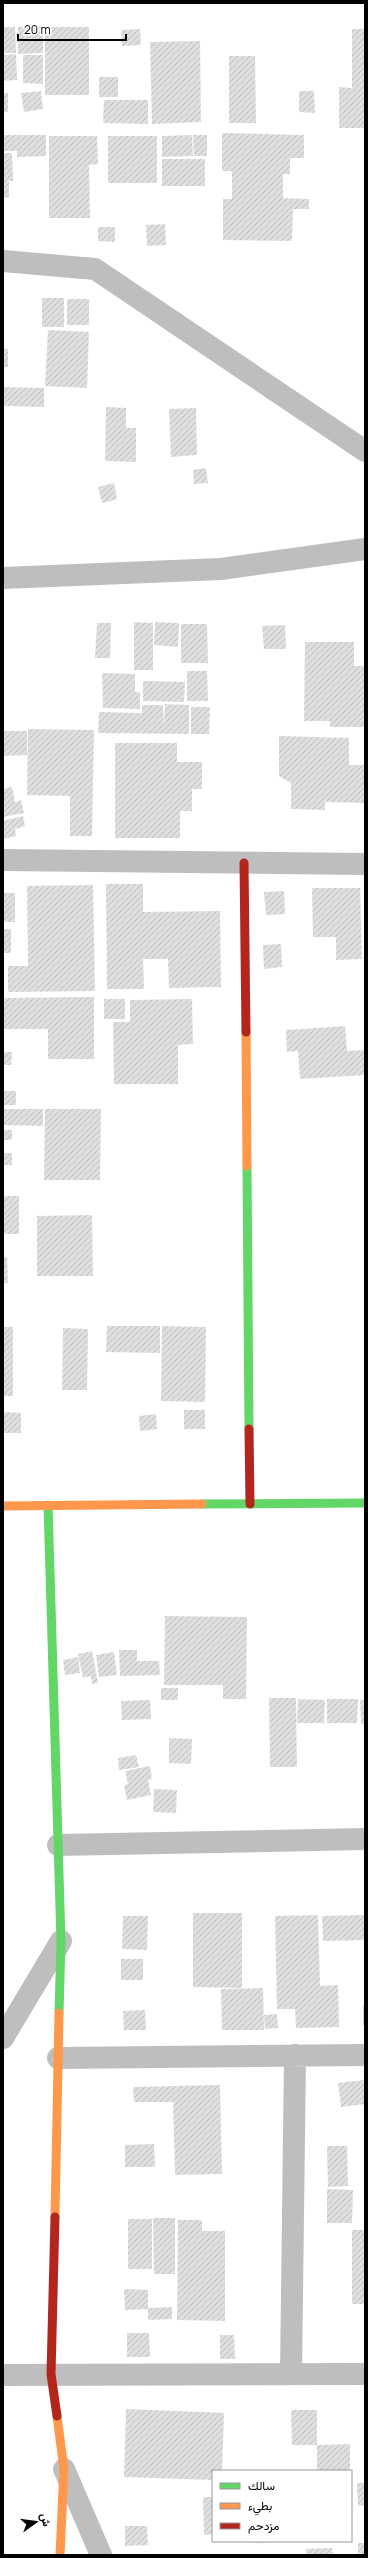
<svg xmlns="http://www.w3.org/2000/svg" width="368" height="2558" viewBox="0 0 368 2558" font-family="Manrope,Vazirmatn,sans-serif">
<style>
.building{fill:url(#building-hatch)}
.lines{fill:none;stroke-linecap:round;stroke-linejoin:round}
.street{stroke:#bebebe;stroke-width:22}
.fast{stroke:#63d668;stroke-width:9}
.slow{stroke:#ff974d;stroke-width:9}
.jam{stroke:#b3261e;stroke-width:9}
</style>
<defs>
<pattern id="building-hatch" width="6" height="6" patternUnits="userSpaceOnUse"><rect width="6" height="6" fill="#dfdfdf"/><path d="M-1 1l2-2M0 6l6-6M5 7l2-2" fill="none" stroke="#bebebe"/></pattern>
</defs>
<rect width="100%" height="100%" fill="#fff"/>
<!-- building -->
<path class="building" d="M43,26v27l-25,1v-27z
M3,27h12l1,26h-13z
M45,27h44v68h-44z
M140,29l1,16 -19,1 -1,-16z
M352,29h13v99h-26v-41l13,1z
M200,41l1,81 -49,2 -2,-82z
M16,54l1,26 -14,1v-26z
M23,55h20v29l-20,-1z
M229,56h26l1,67h-27z
M99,77h19v20h-19z
M41,91l2,18 -19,3 -3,-19z
M299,91h15l1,22 -16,-1z
M3,93h5v19h-5z
M104,100h44v24l-45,-1z
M222,133l82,2v23h-14v16h-7v24l26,1v10h-16l-1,32 -69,-1v-41h9v-28h-10z
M3,135h43v21l-29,1v-6h-14z
M192,135l1,21 -31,1v-21z
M193,135h14v21h-13z
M49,136h48l1,28 -9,1 1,53h-41z
M108,136h49v47h-49z
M3,153h9l1,28h-4v16l-6,1z
M162,159h43v27h-43z
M165,224l1,21 -19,1 -1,-21z
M98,227h17v15l-17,-1z
M42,298h22v29h-22z
M67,299h22v26h-22z
M48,330l41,2 -2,56 -42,-2z
M3,349h5v18h-5z
M3,387l41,1v19l-41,-1z
M106,407l20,1v20h10v34l-31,-1z
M196,408l1,47 -26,2 -2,-48z
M206,468l2,15 -14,1 -1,-14z
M114,483l3,16 -15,4 -4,-16z
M134,622l19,1v47h-19z
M155,622l24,1 -1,24 -24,-2z
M97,623h14l-1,35h-15z
M181,624h26l1,39h-27z
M285,625l1,24h-22l-2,-23z
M305,642h49v24h11v61h-35v-6h-26z
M187,671h20l1,30h-21z
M102,673l33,1v18h5v17l-37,-1z
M143,681l42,1 -1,20 -41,-1z
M165,704l24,1v29l-91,-1 1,-21 43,1v-8h21l1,22z
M191,707h19l-1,27h-18z
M28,729l66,1 -2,106h-22v-40l-43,-1z
M3,731h24v24l-24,1z
M279,736l70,2v27h15l1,38 -40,-1v8l-34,-1v-26l-12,-7z
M115,743h62v19h25v27h-10v22h-12v27h-65z
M12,787l3,15 6,-2 3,13 -21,4v-28z
M23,816l2,10 -10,3 1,7 -13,3v-18z
M106,884h37v28l77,-1 1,76 -52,1 -1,-29h-25l1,30h-37z
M93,885l2,106 -87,1v-26h20l-1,-80z
M312,888h22v19v-19h26l2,71 -26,1v-23h-23z
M284,891l1,23 -19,1 -2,-23z
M3,893h12v29h-12z
M3,929h8v24h-8z
M281,944l1,23 -18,2 -1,-24z
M94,997v62h-46v-30h-45v-31z
M104,999h21v20h-21z
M192,999l1,45 -15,1v39h-64l-1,-62h17v-22z
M345,1026l2,25 18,-1v25l-65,4 -2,-28 -11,1 -1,-22z
M3,1052h9l-1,13h-8z
M3,1091h13v14h-13z
M3,1109h40v17l-40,-1z
M45,1109h56l-1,71h-56z
M3,1130h9v10h-9z
M3,1153h9v12h-9z
M3,1196h16v38h-16z
M92,1215l1,61h-56v-60z
M3,1257h4l1,26h-5z
M107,1326h53v27l-54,-1z
M162,1326l44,1 -1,75 -44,-1z
M3,1327h10v69h-10z
M63,1328l25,1 -1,61h-25z
M184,1410h21v19h-21z
M3,1412l18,1v20h-18z
M156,1414l1,15 -17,2 -1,-15z
M165,1616l82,1 -1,82h-23v-14h-59z
M119,1650h18v11h22l1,14 -40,1z
M92,1651l6,32 -6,1 -1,-8 -8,2 -5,-24z
M114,1652l3,23 -18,2 -3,-22z
M78,1657l2,16 -15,2 -2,-15z
M161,1688h17v12h-17z
M269,1698h27l1,69h-27z
M298,1699l27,1 -1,23h-27z
M327,1699h31l-1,24h-30z
M150,1700l1,19 -29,1 -1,-19z
M360,1700h5v24h-4z
M169,1738l23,1 -1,25 -22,-1z
M136,1755l3,12 -20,3 -1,-12z
M150,1766l2,13 -4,1 3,15 -24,5 -3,-15 4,-1 -3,-13z
M154,1789l23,1 -1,23 -23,-1z
M193,1913h49v75l-49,-1z
M318,1915l2,71 18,-1 1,42 -43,1 -1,-19h-18l-2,-93z
M365,1915v25l-42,1 -1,-25z
M123,1916h25l-1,34 -25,-1z
M121,1959h22v21h-22z
M263,1988l1,42h-42l-1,-41z
M363,2005h2v20h-2z
M145,2010l1,20h-22l-1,-19z
M277,2014l1,14 -13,1 -1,-14z
M364,2080l1,24 -24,3 -3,-24z
M220,2085l2,89 -47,1 -2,-73h-39l-1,-15z
M154,2144l1,23h-30v-22z
M327,2146h20l1,40 -20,1z
M327,2189l26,1 -1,33h-25z
M153,2218h22v56h-21z
M128,2219h24v50h-24z
M178,2220h24v11h23v90l-48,-1z
M352,2230h13v74h-13z
M124,2289l24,1v18l24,-1v12l-24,1v-11l-23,1z
M127,2333h22l1,24h-23z
M220,2335h14l1,24h-15z
M126,2409l98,4 -2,58h-9v9l-89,-3z
M291,2410h26v35h-25z
M350,2444v27h-33v-26z
M357,2483h8v22l-7,1z
M203,2497h10v37l-9,1z
M125,2526h22l1,19 -23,1z
M254,2541h22v1l-22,1z
M358,2543h7v12h-7z
M332,2548l1,7h-27v-6z"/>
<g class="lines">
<!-- street -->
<path class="street" d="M3,261l92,8 270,182
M3,578l218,-9 144,-20
M3,860l362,4
M58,1845l307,-6
M3,2038l58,-97
M58,2058l307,-3
M291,2374l4,-319
M3,2375l362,-1
M64,2469l37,86"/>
<!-- fast -->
<path class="fast" d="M247,1166l2,263
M202,1504l163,-1
M48,1505l13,436 -2,72"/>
<!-- slow -->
<path class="slow" d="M246,1032l1,134
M3,1506l199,-2
M55,2217l4,-204
M57,2416l7,53 -4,86"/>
<!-- jam -->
<path class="jam" d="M244,863l2,169
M249,1429l1,75
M55,2217l-4,157 6,42"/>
</g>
<!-- border -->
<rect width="368" height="2558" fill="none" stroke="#000000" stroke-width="8"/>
<!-- legend -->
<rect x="212" y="2470" width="140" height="72" fill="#ffffff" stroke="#999999"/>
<rect x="220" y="2483" width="20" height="6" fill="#63d668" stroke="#999999"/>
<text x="248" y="2490" font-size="12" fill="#000000">سالك</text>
<rect x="220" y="2503" width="20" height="6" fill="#ff974d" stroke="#999999"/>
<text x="248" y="2510" font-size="12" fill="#000000">بطيء</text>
<rect x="220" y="2523" width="20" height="6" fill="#b3261e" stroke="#999999"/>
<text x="248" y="2530" font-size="12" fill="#000000">مزدحم</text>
<!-- north arrow -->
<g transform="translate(36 2522) rotate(76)" stroke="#ffffff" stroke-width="3" paint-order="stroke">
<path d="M0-3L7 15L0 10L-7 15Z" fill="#000000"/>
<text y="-6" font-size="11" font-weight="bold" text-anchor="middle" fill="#000000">ش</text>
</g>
<!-- scale -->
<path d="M18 34v6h108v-6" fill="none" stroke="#000000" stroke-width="2"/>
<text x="24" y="34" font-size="12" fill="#000000" stroke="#ffffff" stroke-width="3" paint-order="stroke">20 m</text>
</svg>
